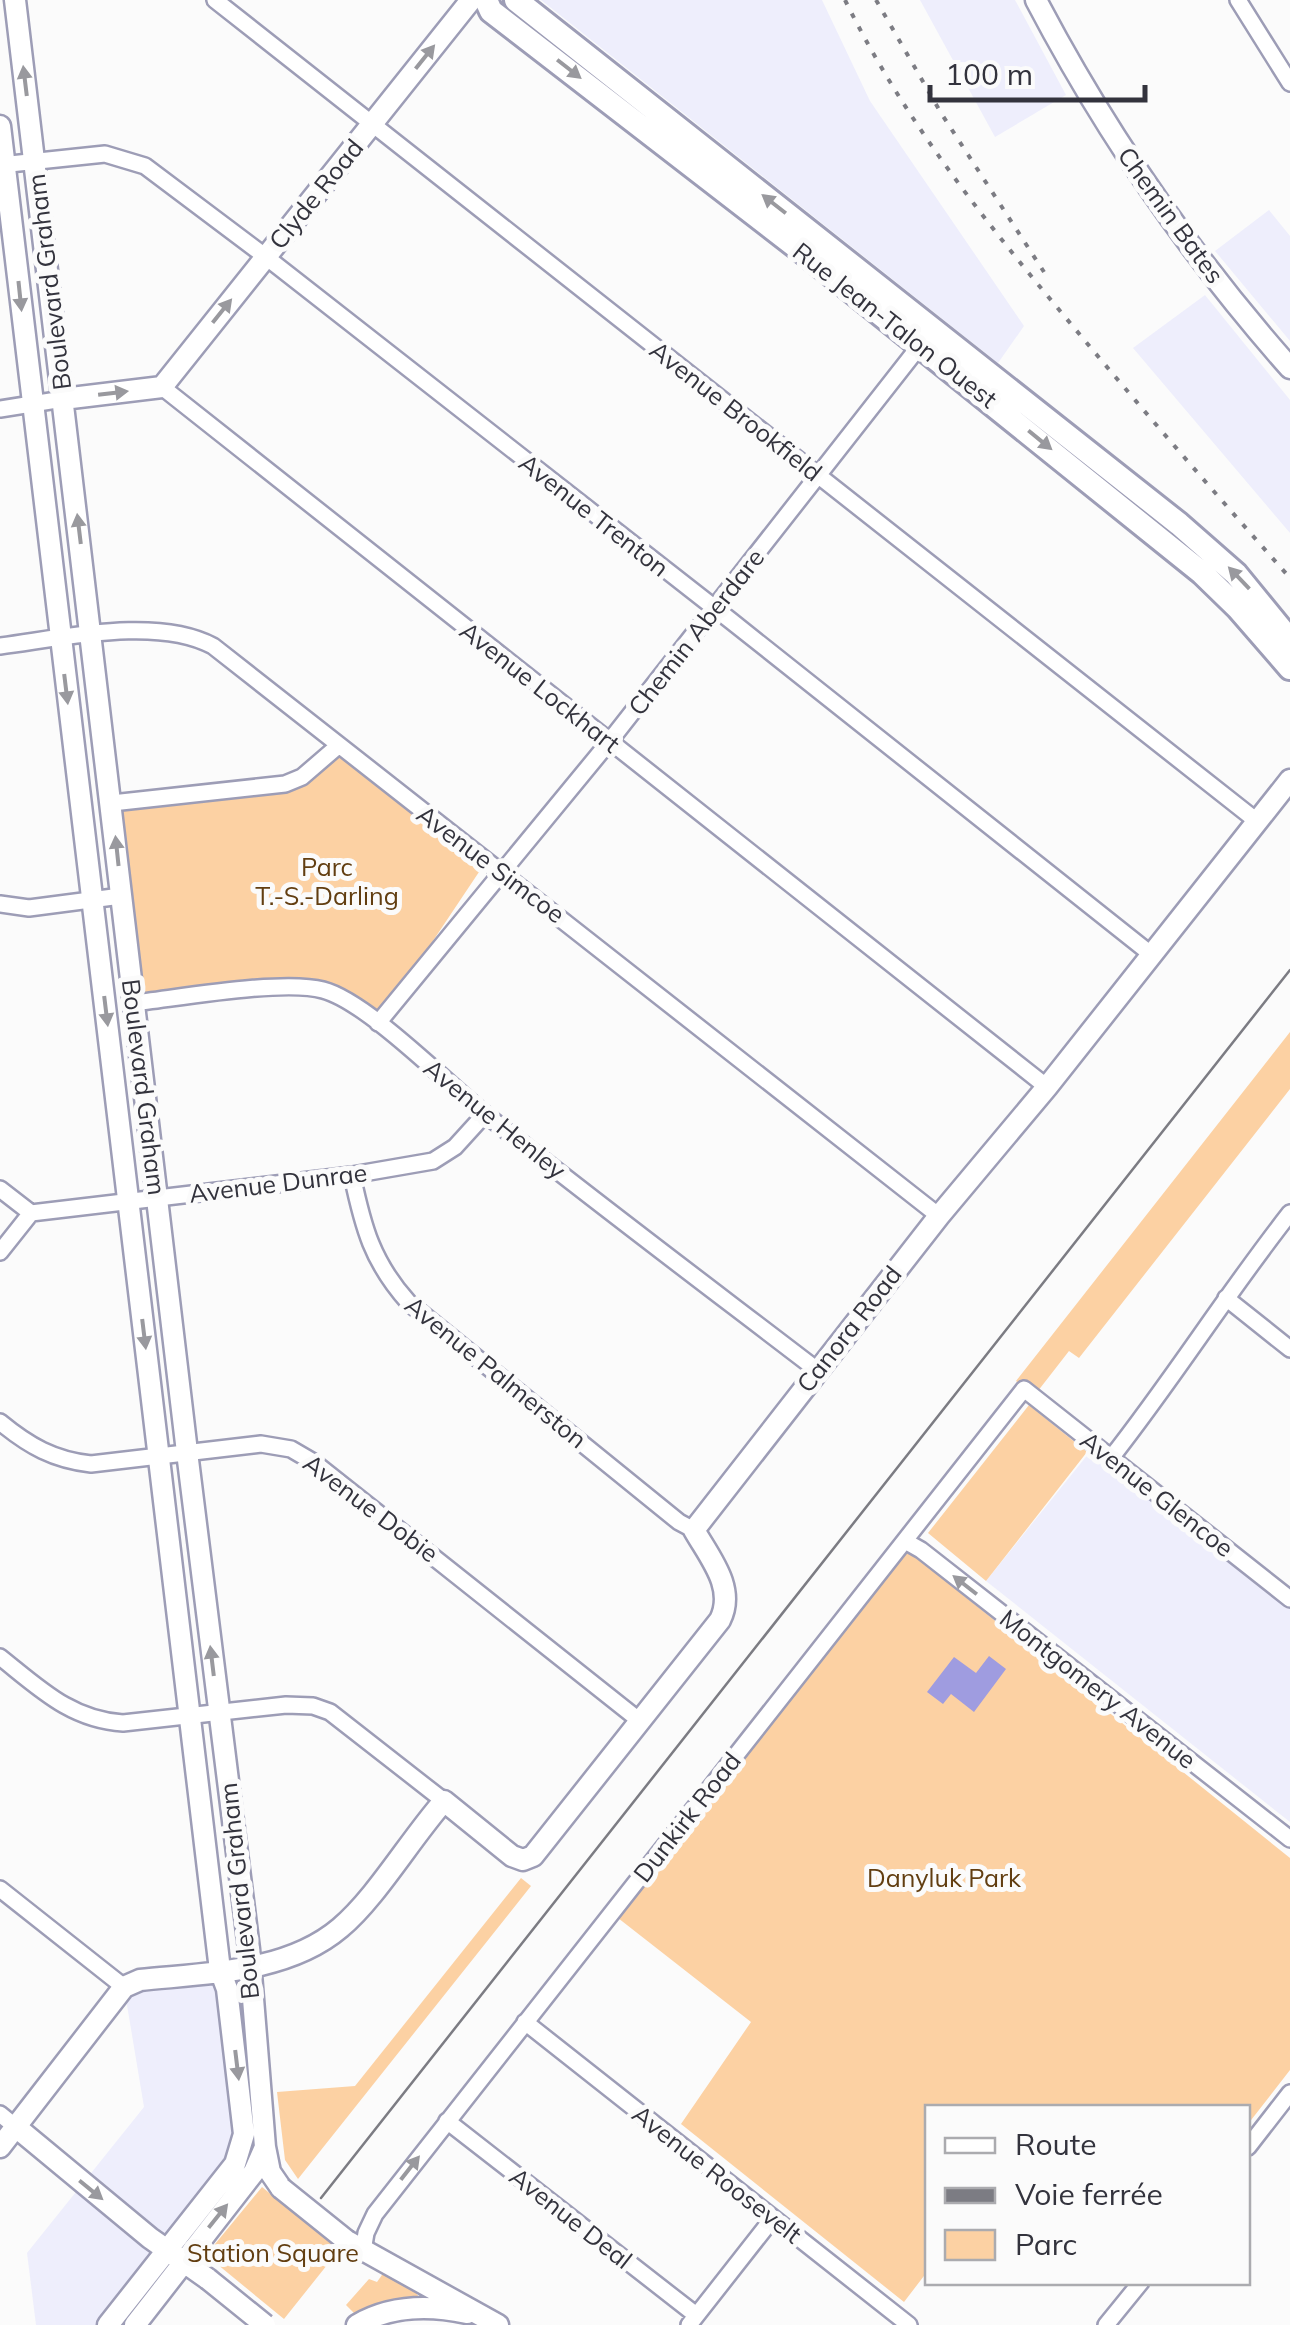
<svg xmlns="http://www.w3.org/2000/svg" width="1290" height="2325" viewBox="0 0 1290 2325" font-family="Mulish,sans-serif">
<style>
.built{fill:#eeeefc}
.green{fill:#fcd1a3}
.water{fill:#9f9ce0}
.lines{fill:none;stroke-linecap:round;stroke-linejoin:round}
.minor-casing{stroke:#9d9db6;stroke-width:20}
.tertiary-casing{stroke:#9d9db6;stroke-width:25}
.secondary-casing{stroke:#9d9db6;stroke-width:28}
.minor{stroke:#fff;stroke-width:15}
.tertiary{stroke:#fff;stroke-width:20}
.secondary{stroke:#fff;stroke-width:22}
.tram{stroke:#7c7c83;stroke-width:2.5}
.rail{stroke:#7c7c83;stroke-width:4;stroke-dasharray:5 10;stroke-linecap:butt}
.tertiary-bridge-casing{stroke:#9d9db6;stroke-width:25;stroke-linecap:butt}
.tertiary-bridge{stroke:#fff;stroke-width:20}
.oneway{fill:#99999e}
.labels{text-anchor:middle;stroke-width:10;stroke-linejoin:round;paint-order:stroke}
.street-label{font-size:25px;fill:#33333d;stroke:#fbfbfb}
.park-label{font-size:25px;fill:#623e11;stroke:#fbfbfb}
</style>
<rect width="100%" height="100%" fill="#fbfbfb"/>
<!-- built -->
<path class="built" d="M541,0h281l48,101 154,225 -26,37z
M920,0h95l51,95 -71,42z
M1269,210l21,26v105l-75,-90z
M1205,295l85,105v133l-157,-185z
M1093,1448l197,158v216l-304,-241z
M220,1970l23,165 -10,27 -130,163h-67l-9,-72 117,-146 -20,-120z"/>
<!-- green -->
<path class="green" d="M338,746l141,126 -101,151 -57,-34 -188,14 -21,-200 173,-19z
M1290,1032v57l-211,269 -10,-7 -35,45 -18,-15z
M1029,1405l58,47 -101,129 -58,-48z
M907,1550l383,308v212l-42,54v-16h-320l-1,164 -23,30 -223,-178 70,-102 -133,-104z
M521,1878l10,8 -233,293 -13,-19 -8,-68 78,-6z
M262,2187l77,63 -55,69 -78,-64z
M384,2272l28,16 7,9 -62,19 -11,-11 23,-26 8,3z"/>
<!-- water -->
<path class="water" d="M989,1656l17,13 -32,43 -23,-18 -8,10 -16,-12 27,-35 22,16z"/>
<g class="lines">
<defs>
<path id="minor" d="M215,0l1043,822
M1238,0l52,83
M0,165l105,-11 40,12 121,91 464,363 422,335
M162,387l885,700
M0,409l63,-10
M0,646c63,-8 157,-30 213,0l726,570
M112,803l173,-19 17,-7 36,-31
M0,904l29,4 92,-12
M133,1003c45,-5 150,-24 190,-13 43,11 124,93 162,124 109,87 221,171 332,256
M378,1023l231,-281 316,-403
M352,1175c11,52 20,87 57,128l270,219 15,8
M0,1189l31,24 321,-38 81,-14 22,-14 30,-33
M0,1252l31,-39
M1226,1298l64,51
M0,1422c29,24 54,38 91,42l170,-20 30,5 24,14 325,258
M1111,1458c63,-80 116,-165 179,-245
M905,1541l16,9 369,289
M0,1657c39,31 71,63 123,66l163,-18 27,1 17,6 114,89
M0,1889l124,98
M525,2022l384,303
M0,2114l16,13
M447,2121l249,194
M1248,2147l42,-54
M363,2251l3,-18 9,-19 649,-825 266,210
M689,2325l84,-107
M1106,2325l35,-43"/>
<path id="tertiary" d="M15,0l172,1452 62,497 16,198 5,25 11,16
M1036,0c69,132 155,256 254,368
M0,126l220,1844 7,19 17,145 -9,30 -127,161
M63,399l99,-12 309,-387
M16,2127l134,111 58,41
M0,2147l124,-160 16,-7c66,-7 147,-7 200,-52 36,-30 71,-90 104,-127l68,55 11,4 10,-4 187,-236c16,-32 -10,-62 -26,-90l245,-314 108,-129 243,-307
M347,2241l151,84
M135,2325l119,-153 11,-25
M357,2325c34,-20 73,-20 110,-12"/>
<path id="secondary" d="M486,0l5,11 312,241 399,321 36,35 52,60
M516,0l663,524 57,50 54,66"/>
</defs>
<!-- minor casing -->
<use href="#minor" class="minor-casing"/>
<!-- tertiary casing -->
<use href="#tertiary" class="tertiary-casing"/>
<!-- secondary casing -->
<use href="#secondary" class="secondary-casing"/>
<!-- minor -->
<use href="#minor" class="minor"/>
<!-- tertiary -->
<use href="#tertiary" class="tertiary"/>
<!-- secondary -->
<use href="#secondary" class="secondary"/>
<!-- tram -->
<path class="tram" d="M321,2198l969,-1228"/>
<!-- rail -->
<path class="rail" d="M845,0c58,118 137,218 221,318 73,88 148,174 224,260
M876,0l65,113 103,159"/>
<defs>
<path id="tertiary-bridge" d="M281,2188l66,53
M208,2279l57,46"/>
</defs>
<!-- tertiary-bridge casing -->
<use href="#tertiary-bridge" class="tertiary-bridge-casing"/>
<!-- tertiary-bridge -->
<use href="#tertiary-bridge" class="tertiary-bridge"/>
</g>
<!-- one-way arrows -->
<defs><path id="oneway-solid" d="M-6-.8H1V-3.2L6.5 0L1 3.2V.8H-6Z" transform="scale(2.5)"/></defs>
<g class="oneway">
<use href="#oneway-solid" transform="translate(425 57) rotate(-51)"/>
<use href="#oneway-solid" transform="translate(569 69) rotate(38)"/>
<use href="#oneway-solid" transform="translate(25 81) rotate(-97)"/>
<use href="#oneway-solid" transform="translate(774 204) rotate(-142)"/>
<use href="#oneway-solid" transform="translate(20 296) rotate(84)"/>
<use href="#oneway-solid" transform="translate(222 311) rotate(-51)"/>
<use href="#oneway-solid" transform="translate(113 393) rotate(-7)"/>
<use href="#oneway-solid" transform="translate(1040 440) rotate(39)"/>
<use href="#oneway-solid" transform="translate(79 529) rotate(-97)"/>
<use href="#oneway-solid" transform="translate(1239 578) rotate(-134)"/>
<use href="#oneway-solid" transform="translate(66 689) rotate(83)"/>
<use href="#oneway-solid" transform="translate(117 851) rotate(-96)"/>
<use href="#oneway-solid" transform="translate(106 1011) rotate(83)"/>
<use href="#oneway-solid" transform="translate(144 1334) rotate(83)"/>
<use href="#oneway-solid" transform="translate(965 1585) rotate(-142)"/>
<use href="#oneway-solid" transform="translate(212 1661) rotate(-97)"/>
<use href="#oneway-solid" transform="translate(237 2065) rotate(83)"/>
<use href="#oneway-solid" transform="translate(410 2168) rotate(-52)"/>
<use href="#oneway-solid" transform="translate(91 2190) rotate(39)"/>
<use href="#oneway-solid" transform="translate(218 2216) rotate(-51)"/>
</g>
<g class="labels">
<!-- street labels -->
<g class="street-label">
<text transform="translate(316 194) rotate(-51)" y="9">Clyde Road</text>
<text transform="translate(1171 215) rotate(54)" y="9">Chemin Bates</text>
<text transform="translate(49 282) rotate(-97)" y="9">Boulevard Graham</text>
<text transform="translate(895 325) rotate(38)" y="9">Rue Jean-Talon Ouest</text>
<text transform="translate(736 411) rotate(38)" y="9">Avenue Brookfield</text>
<text transform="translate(594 515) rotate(38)" y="9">Avenue Trenton</text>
<text transform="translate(696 632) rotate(-52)" y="9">Chemin Aberdare</text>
<text transform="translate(540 687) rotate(38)" y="9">Avenue Lockhart</text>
<text transform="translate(491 864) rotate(37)" y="9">Avenue Simcoe</text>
<text transform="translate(144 1087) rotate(83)" y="9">Boulevard Graham</text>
<text transform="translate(495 1119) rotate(39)" y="9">Avenue Henley</text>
<text transform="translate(278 1183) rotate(-7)" y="9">Avenue Dunrae</text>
<text transform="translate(849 1329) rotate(-52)" y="9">Canora Road</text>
<text transform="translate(496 1372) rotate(39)" y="9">Avenue Palmerston</text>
<text transform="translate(1157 1494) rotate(38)" y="9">Avenue Glencoe</text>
<text transform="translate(371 1508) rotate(37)" y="9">Avenue Dobie</text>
<text transform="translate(1098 1689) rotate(38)" y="9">Montgomery Avenue</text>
<text transform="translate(687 1817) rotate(-52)" y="9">Dunkirk Road</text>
<text transform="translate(239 1891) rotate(-96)" y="9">Boulevard Graham</text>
<text transform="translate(717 2174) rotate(38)" y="9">Avenue Roosevelt</text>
<text transform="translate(571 2218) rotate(38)" y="9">Avenue Deal</text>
</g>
<!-- park labels -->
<g class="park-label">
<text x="327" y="876">Parc<tspan x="327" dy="29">T.-S.-Darling</tspan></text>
<text x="944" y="1887">Danyluk Park</text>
<text x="273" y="2262">Station Square</text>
</g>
</g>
<!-- legend -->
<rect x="925" y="2105" width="325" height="180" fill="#fbfbfb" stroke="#ababaf" stroke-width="2.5"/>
<rect x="945" y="2138" width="50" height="15" fill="#ffffff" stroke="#ababaf" stroke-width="2.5"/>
<text x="1015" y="2155" font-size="30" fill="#33333d">Route</text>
<rect x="945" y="2188" width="50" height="15" fill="#7c7c83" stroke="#ababaf" stroke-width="2.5"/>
<text x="1015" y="2205" font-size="30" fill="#33333d">Voie ferrée</text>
<rect x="945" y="2230" width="50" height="30" fill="#fcd1a3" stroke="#ababaf" stroke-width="2.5"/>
<text x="1015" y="2255" font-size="30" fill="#33333d">Parc</text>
<!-- scale -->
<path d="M930 85v15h215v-15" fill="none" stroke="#33333d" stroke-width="5"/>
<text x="945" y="85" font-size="30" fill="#33333d" stroke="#fbfbfb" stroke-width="8" paint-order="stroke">100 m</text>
</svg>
